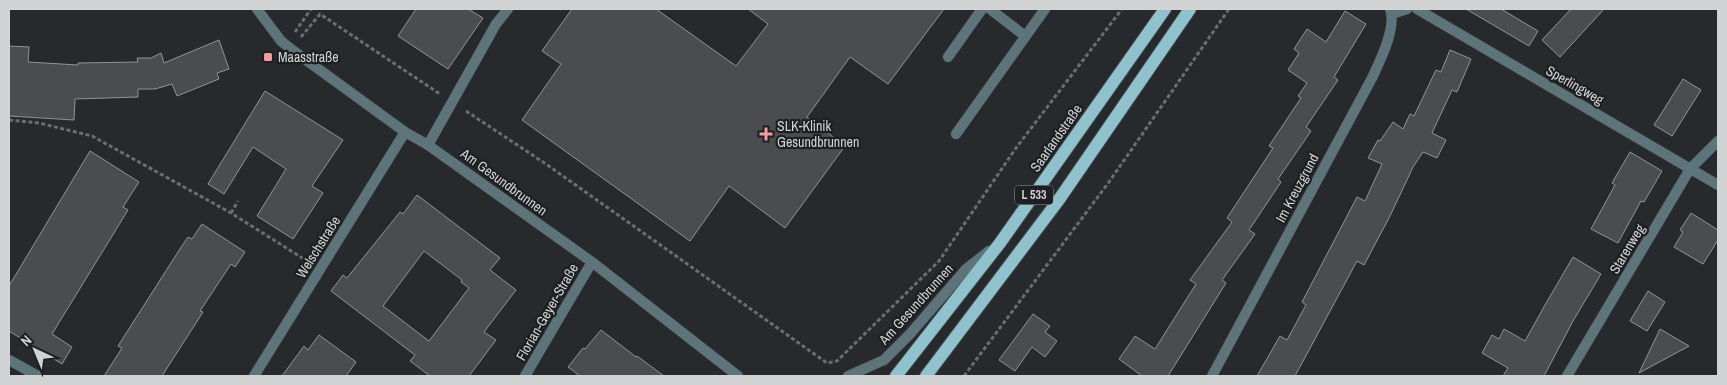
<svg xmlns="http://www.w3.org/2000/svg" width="1727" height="385" viewBox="0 0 1727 385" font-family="'Archivo Narrow',sans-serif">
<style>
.building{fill:#4a4c4f;stroke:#929397;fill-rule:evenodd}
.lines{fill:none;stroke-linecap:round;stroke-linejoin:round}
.service-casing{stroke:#424547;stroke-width:11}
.minor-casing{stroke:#424547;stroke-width:11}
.primary-casing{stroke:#424547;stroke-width:14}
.path{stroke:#6b6d6f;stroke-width:3;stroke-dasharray:4 2.5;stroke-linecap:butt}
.service{stroke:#5d757a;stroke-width:10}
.minor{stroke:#5d757a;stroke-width:10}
.primary{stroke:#8fc2cc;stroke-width:12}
.poi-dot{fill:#f49aa0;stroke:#1d2022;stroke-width:2}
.labels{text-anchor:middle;stroke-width:4.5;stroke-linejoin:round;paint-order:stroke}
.shield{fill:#1d2022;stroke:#9c9d9f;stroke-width:1}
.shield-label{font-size:12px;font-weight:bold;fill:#d2d3d5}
.poi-label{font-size:14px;fill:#d2d3d5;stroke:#1d2022;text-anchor:start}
.street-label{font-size:14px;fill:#d2d3d5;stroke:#1d2022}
</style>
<rect width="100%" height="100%" fill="#272a2c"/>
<!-- building -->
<path class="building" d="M416,9h52l15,9 -35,51 -50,-33z
M572,9h84l80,57 32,-42 -20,-15h196l-56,75 -38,-27 -43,60 38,29 -60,82 -56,-42 -39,55 -168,-121 39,-56 -19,-13z
M1466,9h35l37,22 -9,15z
M1571,9h33l-44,48 -18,-17z
M1345,11l21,13 -32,53 4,3 -32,47 5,4 -33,48 3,3 -32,48 6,4 -33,46 4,3 -58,93h-26l-23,-17 16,-23 20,13 41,-65 -6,-4 42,-58 -5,-4 46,-70 -4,-2 32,-48 -3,-2 9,-13 -19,-13 11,-17 -5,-4 13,-20 19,13z
M219,40l10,29 -12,4 2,6 -42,17 -5,-12 -17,5h-17v8l-63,2 -1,21 -65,-4v-70l20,1 -1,15 50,3v-2l60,-1 -1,-4h14l10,-5 3,10z
M1450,50l21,9 -14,33 -5,-2 -20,43 14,7 -9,18 -14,-6 -10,15 -23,49 -26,49 -7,-4 -62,115h-38l23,-40 7,4 19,-35 -4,-3 55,-105 8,4 17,-37 -14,-6 10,-18 2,1 13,-19 10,7 7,-15 4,2 22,-46 5,2z
M1683,79l18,11 -29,46 -18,-11z
M265,91l78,49 -31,46 11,7 -30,46 -36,-23 29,-47 -33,-22 -29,47 -16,-10z
M90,151l49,31 -16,25 5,3 -76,124 20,13 -10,17 -53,-33v-45z
M1630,152l32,19 -18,31 -3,-1 -23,42 -27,-14 24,-44 -3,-2z
M417,195l83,63 -10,12 26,20 -32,42 12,8 -27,36h-39l-20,-15 5,-6 -84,-64 12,-16 4,3 53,-66 3,2zM424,251l38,29 -1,2 8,6 -40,53 -46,-35z
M1691,213l27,17v10l-15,24 -29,-17 9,-15 -3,-2z
M202,224l43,28 -10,15 -4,-3 -31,47 3,1 -41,64h-58l18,-28 -4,-2 60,-94 10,-15 4,2z
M1573,257l28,17 -28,47 -29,55h-41l5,-8 -26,-15 10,-18 7,4 5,-10 21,12 20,-36z
M1648,291l17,11 -18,29 -17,-10z
M1033,314l17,12 -5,6 12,9 -12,16 -13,-10 -17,24 -16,-11z
M1660,329l29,17 -50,27z
M601,330l35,27 1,-1 27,20h-84l-12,-9 15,-19 2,1z
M319,335l37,27 -10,14h-64l22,-30 4,4z"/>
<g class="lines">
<defs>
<path id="service" d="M990,9l35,27
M948,57l34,-48
M956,134l89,-125
M428,145l68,-121 12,-15"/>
<path id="minor" d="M257,9l24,32 10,8 114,83 23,13 164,117 146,114
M1417,9l301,176
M1392,14l15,-5
M9,360l29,16
M254,376l151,-244
M525,376l67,-114
M848,376l36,-16 26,-26 56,-65 23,-18
M1212,376l160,-298c8,-17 25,-51 18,-69
M1567,376l123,-207 28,-28"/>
<path id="primary" d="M896,376l104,-133 165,-234
M926,376l132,-175 132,-192"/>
</defs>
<!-- service casing -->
<use href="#service" class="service-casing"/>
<!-- minor casing -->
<use href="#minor" class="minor-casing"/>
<!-- primary casing -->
<use href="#primary" class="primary-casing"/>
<!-- path -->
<path class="path" d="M295,32l16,-23
M301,37l19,-23 120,80
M466,111l80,53 281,199 10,-2 102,-100 77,-113 106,-139
M9,120l30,3 53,13 139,77 76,48
M231,213l7,-12
M964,376l145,-194 120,-173"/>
<!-- service -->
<use href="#service" class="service"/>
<!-- minor -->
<use href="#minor" class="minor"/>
<!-- primary -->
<use href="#primary" class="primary"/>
</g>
<!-- markers -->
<g class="poi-dot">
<rect x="263" y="52" width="10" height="10" rx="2.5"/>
<path d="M763.5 126.5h5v5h5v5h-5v5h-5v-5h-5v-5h5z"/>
</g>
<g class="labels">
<!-- shield labels -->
<rect class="shield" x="1015" y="185.5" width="38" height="19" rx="4"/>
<g class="shield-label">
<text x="1034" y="199">L 533</text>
</g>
<!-- poi labels -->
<g class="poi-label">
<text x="278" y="62">Maasstraße</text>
<text x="777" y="131">SLK-Klinik<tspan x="777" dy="16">Gesundbrunnen</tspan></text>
</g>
<!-- street labels -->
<g class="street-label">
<text transform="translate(1575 85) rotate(30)" y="5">Sperlingweg</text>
<text transform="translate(1056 138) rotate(-55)" y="5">Saarlandstraße</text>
<text transform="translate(504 182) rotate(36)" y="5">Am Gesundbrunnen</text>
<text transform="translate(1297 188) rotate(-62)" y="5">Im Kreuzgrund</text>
<text transform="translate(318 247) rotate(-58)" y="5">Welschstraße</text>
<text transform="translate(1627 249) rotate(-59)" y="5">Starenweg</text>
<text transform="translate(916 304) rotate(-48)" y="5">Am Gesundbrunnen</text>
<text transform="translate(547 312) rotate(-60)" y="5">Florian-Geyer-Straße</text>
</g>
</g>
<!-- border -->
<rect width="1727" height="385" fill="none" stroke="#d2d3d5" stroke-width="20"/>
<!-- north arrow -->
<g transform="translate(35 350) rotate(316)" stroke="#1d2022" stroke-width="4" paint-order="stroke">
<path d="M0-4L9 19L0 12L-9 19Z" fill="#d2d3d5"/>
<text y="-8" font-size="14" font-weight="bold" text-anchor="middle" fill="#d2d3d5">N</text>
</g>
</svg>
